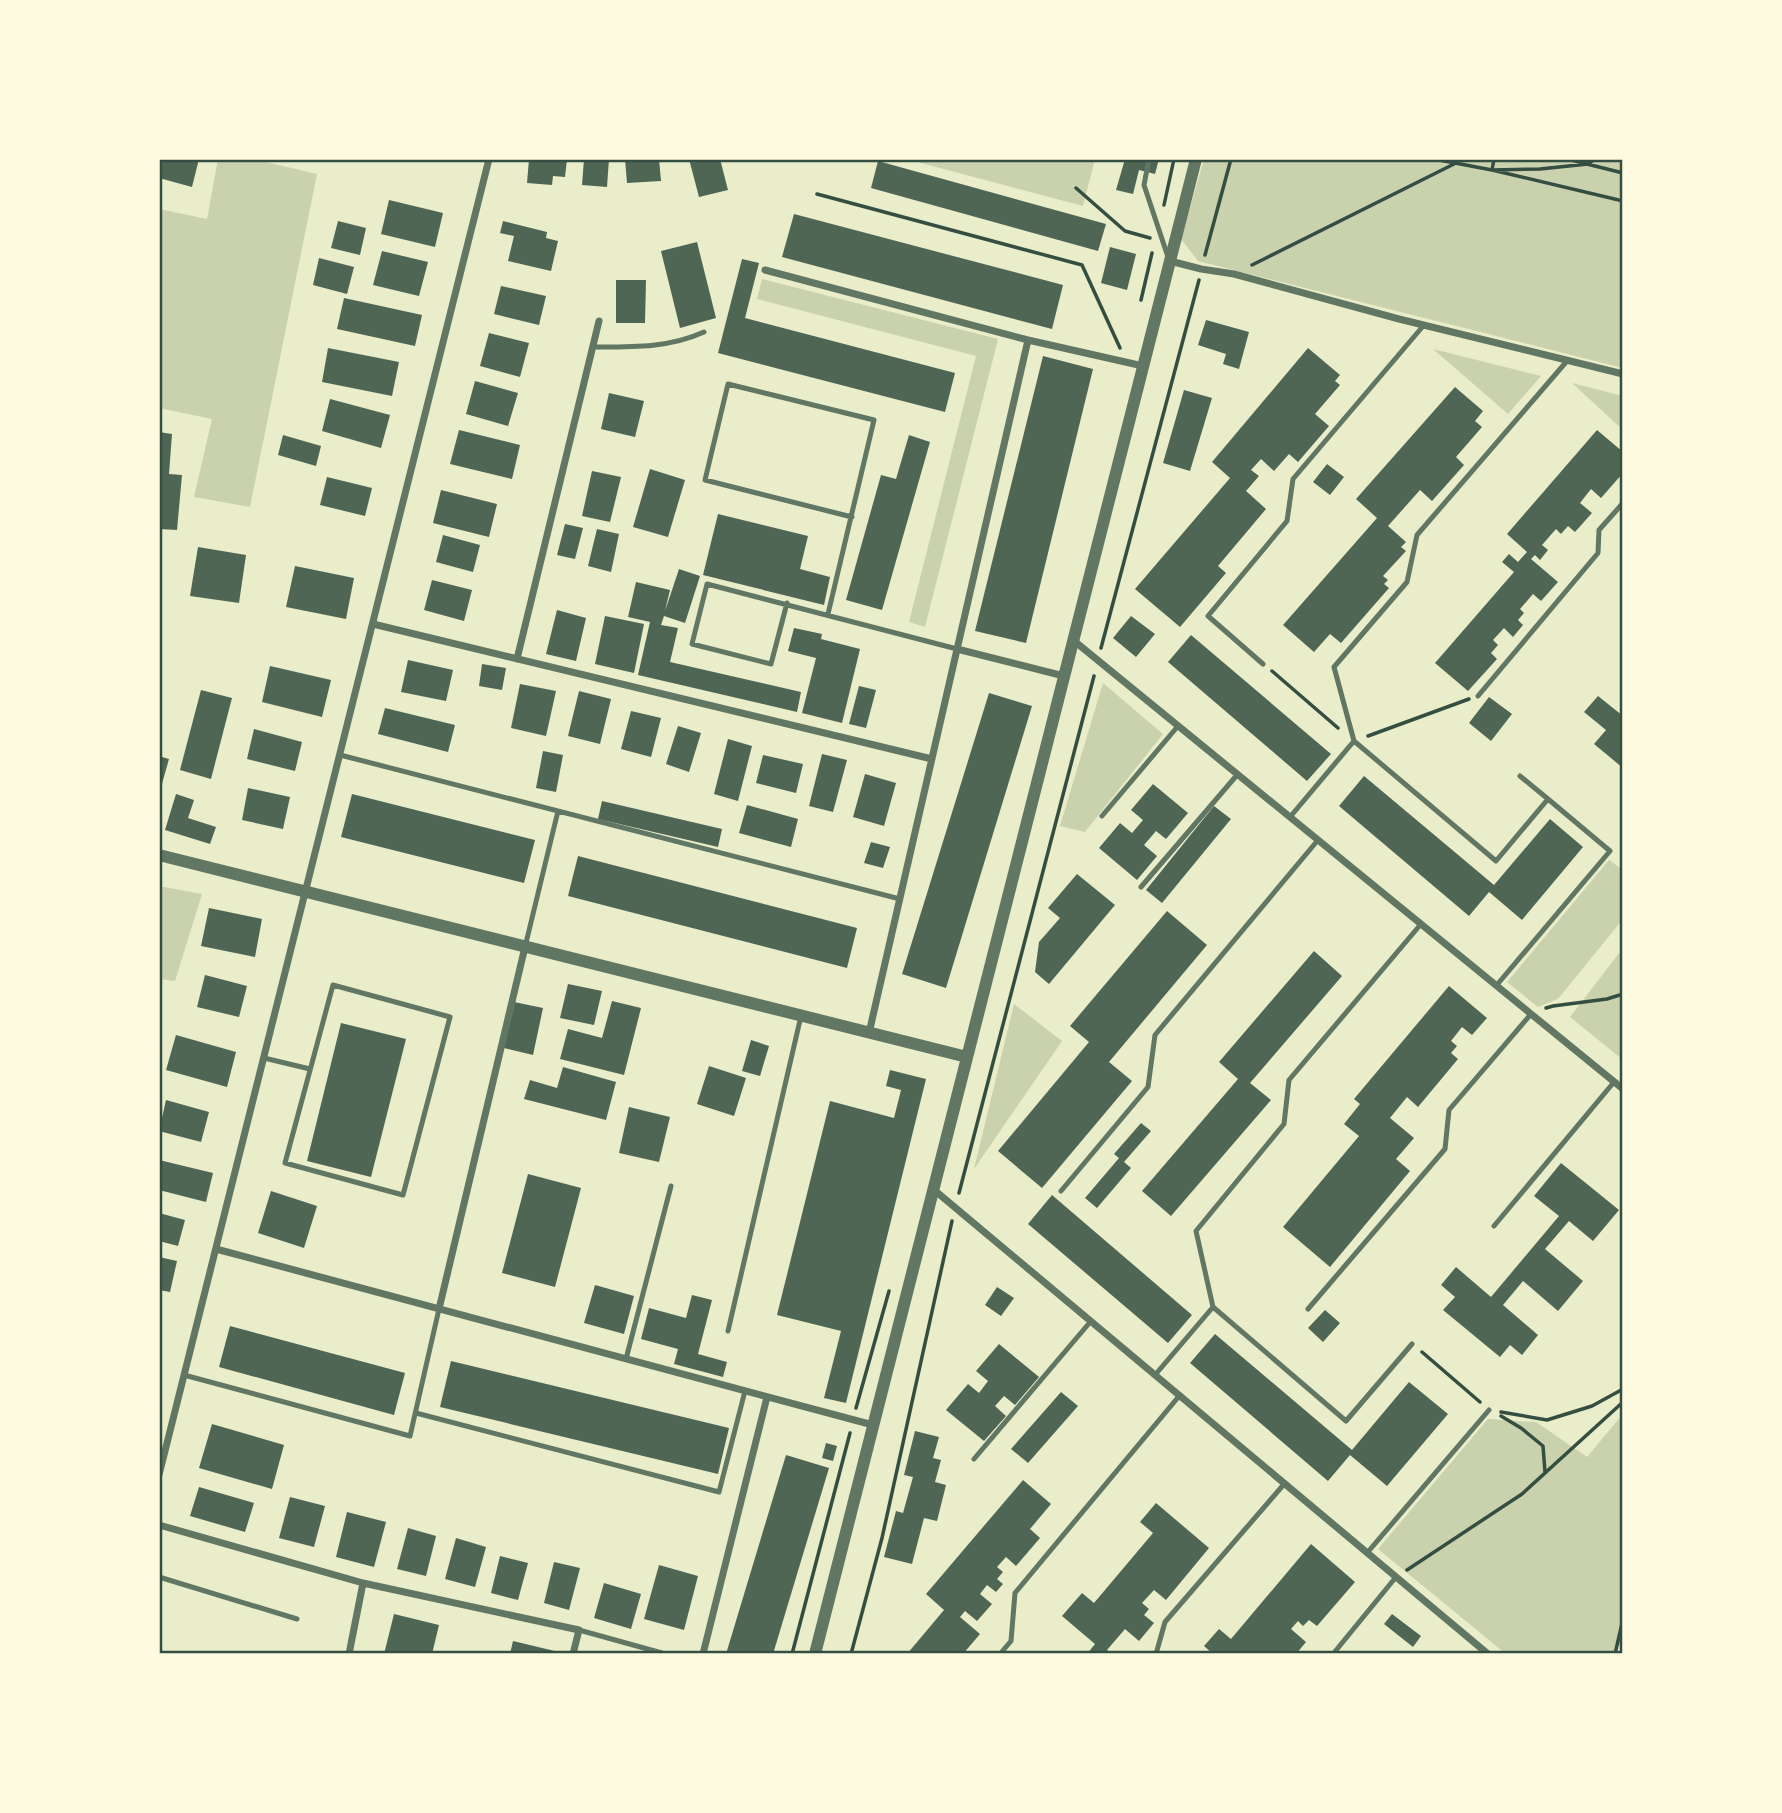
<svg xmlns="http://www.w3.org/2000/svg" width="1782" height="1813" viewBox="0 0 1782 1813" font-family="'PT Sans Narrow',sans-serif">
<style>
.green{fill:#cad2ad}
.building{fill:#4f6655}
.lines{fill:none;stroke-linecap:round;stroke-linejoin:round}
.path{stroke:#344e41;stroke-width:3.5}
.service{stroke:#617663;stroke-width:5}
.minor{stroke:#617663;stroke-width:7}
.tertiary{stroke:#617663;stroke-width:12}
.neatline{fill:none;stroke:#344e41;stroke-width:2.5}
</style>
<rect width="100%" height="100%" fill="#e9edc9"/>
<!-- green -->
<path class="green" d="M218,159h35l64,15 -67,333 -56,-10 18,-78 -53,-11v-199l48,10z
M906,159h189l-12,47z
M1204,159h419v209l-425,-107 -17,-22z
M762,279l236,60 -73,288 -16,-5 67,-266 -219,-57z
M1433,349l108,27 -33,38z
M1572,383l51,13v34z
M1103,683l60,51 -78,98 -25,-6z
M1609,860l14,10v49l-65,80 -20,8 -31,-25z
M159,886l43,8 -27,87 -16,-2z
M1623,948v112l-53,-43z
M1014,1004l48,37 -88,128z
M1623,1414v228l-13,12h-104l-128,-105 110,-130 48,3 51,35z"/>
<!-- building -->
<path class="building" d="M159,159l9,2 1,-2h30l-7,28 -33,-9z
M529,159h38l-2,18 -12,-1 -1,9 -25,-2z
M584,159h25l-2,28 -25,-2z
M625,159h34l2,22 -34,2z
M689,159h31l8,31 -29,7z
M1125,159h34l-4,15 -16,-4 -6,24 -17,-4z
M878,161l228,63 -8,27 -227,-63z
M389,200l54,13 -8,34 -54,-13z
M794,214l269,71 -11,44 -270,-72z
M338,221l28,7 -6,27 -29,-7z
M503,221l44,11 -1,6 12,3 -7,30 -43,-10 6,-25 -14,-3z
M697,242l19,76 -36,10 -19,-77z
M1110,247l26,7 -9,36 -26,-7z
M382,251l46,11 -9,34 -46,-11z
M319,258l35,9 -7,27 -34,-9z
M742,259l17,4 -14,55 210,55 -10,39 -227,-59z
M616,280h30l-1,43h-29z
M501,286l45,10 -7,29 -45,-11z
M344,298l78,17 -7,31 -78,-17z
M1206,320l43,12 -10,37 -16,-5 3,-10 -28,-9z
M489,333l40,10 -9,34 -40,-11z
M328,348l71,14 -7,34 -70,-14z
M1308,348l32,27 -5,6 5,4 -25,29 14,12 -31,36 -9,-8 -15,17 -13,-12 -10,11 8,6 -13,15 20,18 -48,57 8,7 -46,54 -45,-38 95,-111 -18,-16z
M1043,356l50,13 -67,274 -51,-12z
M475,381l43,12 -10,33 -42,-12z
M1455,387l28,24 -8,10 7,6 -26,30 8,8 -32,36 -12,-11 -32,36 18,16 -5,5 5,4 -23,25 5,4 -4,4 5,4 -48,55 -11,-9 -16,18 -31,-27 94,-107 -21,-19z
M1184,390l28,8 -22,73 -27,-8z
M609,393l35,8 -9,36 -34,-8z
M330,399l60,16 -9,33 -59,-17z
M459,430l61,15 -8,34 -62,-15z
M1597,430l26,22v21l-22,25 -10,-9 -11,14 12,10 -17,19 -7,-6 -7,8 -5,-5 -14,16 6,5 -8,10 -5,-5 -4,4 27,23 -17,19 -8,-7 -13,15 4,4 -6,7 5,5 -10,12 -9,-9 -11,12 5,5 -7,8 6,6 -29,32 -33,-28 79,-91 -12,-10 7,-8 9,8 9,-10 -20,-18z
M159,432l13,2 -3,40 13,1 -5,55 -18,-1z
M283,435l38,11 -5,20 -38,-11z
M909,435l21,7 -48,168 -36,-10 35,-125 15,4z
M1327,464l17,13 -14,18 -17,-13z
M650,469l35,11 -17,57 -35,-10z
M592,471l29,6 -11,45 -28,-6z
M327,477l45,11 -7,28 -45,-11z
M441,490l56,14 -8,33 -56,-14z
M718,514l90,22 -8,33 30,8 -6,28 -121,-30z
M565,524l18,4 -8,31 -18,-4z
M597,529l22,5 -8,38 -23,-6z
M443,535l37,10 -7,27 -37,-10z
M198,547l48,8 -7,48 -49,-7z
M295,566l59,12 -8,41 -60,-12z
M679,569l21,7 -15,47 -21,-7 -3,9 17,3 -8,34 131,30 -4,20 -159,-37 12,-53 -22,-5 8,-35 34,8 -5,21z
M432,580l40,10 -8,31 -40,-11z
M557,610l29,8 -10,43 -30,-7z
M605,616l39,8 -10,49 -39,-9z
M1131,616l24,18 -19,23 -23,-19z
M794,628l28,6 -1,5 39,10 -18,74 -40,-10 14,-55 -28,-7z
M1191,635l140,119 -24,27 -139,-119z
M408,660l45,10 -7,31 -45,-9z
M482,664l24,4 -4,22 -23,-4z
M270,666l61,14 -9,37 -60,-15z
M520,684l36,7 -10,45 -35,-8z
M859,686l17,4 -10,38 -17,-4z
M201,690l31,8 -21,81 -31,-9z
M579,691l32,8 -11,45 -32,-8z
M989,693l43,13 -86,282 -44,-14z
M1598,696l25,20v52l-29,-24 12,-14 -22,-18z
M1489,697l23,17 -21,27 -22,-18z
M385,708l70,17 -7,27 -70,-18z
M631,711l30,7 -10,39 -30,-8z
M678,726l23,7 -12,39 -23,-8z
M254,729l48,13 -7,29 -48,-12z
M728,739l24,7 -14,55 -24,-7z
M543,751l20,4 -7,37 -20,-4z
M822,754l25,6 -14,52 -24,-6z
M763,755l40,9 -7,29 -40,-10z
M159,756l10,3 -9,32h-1z
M865,774l31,9 -12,43 -31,-9z
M1364,776l130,109 56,-66 33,28 -61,73 -33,-28 -20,24 -130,-110z
M1153,784l35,29 -22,26 -10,-8 -12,14 13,11 -20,24 -38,-32 21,-25 12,10 11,-13 -12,-10z
M248,788l42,9 -7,32 -41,-9z
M176,794l18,6 -6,18 28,9 -6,17 -45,-14z
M352,794l183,46 -11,43 -183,-46z
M602,801l120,28 -4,18 -120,-28z
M747,805l51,14 -7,28 -52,-14z
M1214,806l17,13 -69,84 -16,-13z
M871,842l19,5 -7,21 -19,-5z
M578,856l279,72 -10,40 -279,-72z
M1077,874l38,31 -66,79 -14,-12 4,-30 21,-24 -12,-10z
M209,908l53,11 -7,38 -54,-11z
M1167,911l40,34 -98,117 23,19 -90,107 -44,-37 91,-109 -19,-16z
M1314,951l28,25 -92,107 21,17 -100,116 -29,-25 96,-112 -19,-17z
M205,975l42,11 -8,31 -42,-10z
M568,984l34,7 -8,34 -34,-7z
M1449,986l38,32 -15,17 -10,-8 -11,14 6,5 -6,7 7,6 -40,48 -11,-10 -17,21 24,20 -18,21 14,12 -80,96 -47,-40 76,-91 -15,-12 16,-20 -6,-5z
M612,1001l29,7 -17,67 -64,-16 8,-30 34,9z
M514,1002l29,6 -10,47 -29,-7z
M341,1023l65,16 -35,138 -64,-16z
M176,1035l60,17 -9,35 -61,-17z
M751,1040l18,6 -9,30 -18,-5z
M709,1066l37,12 -12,38 -37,-12z
M563,1067l53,15 -10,38 -82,-21 6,-19 27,8z
M890,1070l36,9 -80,324 -22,-5 17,-67 -64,-16 53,-214 64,17 7,-28 -15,-4z
M166,1100l43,12 -8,30 -42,-11z
M629,1107l41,10 -11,45 -40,-9z
M1141,1123l10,8 -27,31 7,6 -34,40 -12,-10 34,-40 -5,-4z
M159,1160l54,13 -7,29 -47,-12z
M1561,1163l58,47 -26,31 -24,-20 -24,28 38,32 -25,30 -35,-30 -20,24 35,30 -16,20 -12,-10 -10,12 -57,-47 12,-13 -14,-12 15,-18 35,30 68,-81 -25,-20z
M528,1174l53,14 -26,99 -53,-14z
M271,1191l46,15 -13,42 -46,-15z
M1052,1195l140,120 -24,28 -140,-119z
M159,1213l26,7 -7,26 -19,-5z
M159,1257l18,4 -7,31 -11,-2z
M595,1285l39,11 -10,38 -40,-11z
M997,1287l17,11 -13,18 -16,-11z
M692,1295l20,5 -14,54 29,8 -4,15 -49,-13 4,-15 -37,-10 8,-31 37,10z
M1325,1310l15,13 -17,19 -15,-14z
M230,1326l175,47 -11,42 -175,-48z
M1215,1334l137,116 57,-68 39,32 -61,72 -37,-31 -22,26 -138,-118z
M999,1344l40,33 -24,28 -11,-9 -9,10 11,10 -22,25 -38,-31 22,-26 11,9 9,-12 -12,-10z
M451,1361l278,67 -11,46 -278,-67z
M1061,1392l17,14 -50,57 -17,-14z
M212,1424l72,21 -12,44 -73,-21z
M915,1431l24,6 -6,21 8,2 -6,22 11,3 -9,36 -13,-3 -12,46 -28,-7 12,-46 7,2 10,-36 -9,-2z
M826,1443l11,3 -4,15 -11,-3z
M786,1455l43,13 -56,186h-47z
M1023,1480l28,24 -21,25 10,9 -24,28 -10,-9 -9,10 6,5 -6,7 6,5 -7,8 -9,-7 -7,9 12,10 -15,17 -12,-10 -5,6 20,17 -17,20h-56l37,-44 -18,-16z
M199,1487l55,16 -9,29 -55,-16z
M290,1497l35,9 -11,41 -35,-9z
M1156,1503l53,45 -43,52 -12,-10 -12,13 7,6 -5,6 10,8 -15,18 -14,-12 -18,21 5,4h-25l8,-10 -33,-28 20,-23 12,10 59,-70 -13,-11z
M347,1512l39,10 -12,45 -38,-10z
M408,1528l28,8 -10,40 -29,-7z
M456,1538l30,9 -11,40 -30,-8z
M1311,1544l44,38 -38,44 -8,-6 -6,6 -5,-5 -7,8 15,13 -10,12h-83l-9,-8 15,-17 12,10z
M500,1556l28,7 -10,37 -27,-7z
M554,1562l26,6 -11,42 -25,-7z
M659,1565l39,11 -14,54 -40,-11z
M604,1583l37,11 -10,35 -37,-11z
M394,1614l45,11 -7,29 -12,-3 -1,3h-35z
M1392,1614l29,22 -8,11 -29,-23z
M513,1641l50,12v1h-53z"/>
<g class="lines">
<!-- path -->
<path class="path" d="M1434,159l58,11 48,-1 48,-5 7,-5
M1494,159l-2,11 131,31
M1567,159l56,14
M1076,188l49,43 25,7
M817,194l265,71 38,83
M1164,205l10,-46
M1205,255l26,-96
M1252,265l202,-101
M1141,300l11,-47
M1101,648l98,-368
M1272,671l66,57
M1368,736l101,-37
M1546,1008l7,-2 54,-7 16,-5
M959,1193l135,-517
M1422,1352l58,50
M856,1408l33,-117
M1501,1412l46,8 45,-14 31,-17
M1501,1416l20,12 22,18 2,26
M1407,1570l115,-76 101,-92
M792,1654l58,-221
M851,1654l31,-116 70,-317
M1615,1654l8,-35"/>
<!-- service -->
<path class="service" d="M1149,159l-5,26 24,72
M594,347c38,0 75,1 110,-15
M787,603l-16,61 -79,-20 15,-60 250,65
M828,614l46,-194 -146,-36 -23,96 147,37
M1263,664l-55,-48 79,-95 6,-42 131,-154
M1478,696l120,-143 1,-23 24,-27
M1354,741l-20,-74 73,-85 10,-47 150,-174
M340,755l560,144
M1520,776l28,23
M1102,816l76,-90
M1290,817l64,-76 142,120 52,-62 62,52 -114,135
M1141,887l96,-112
M525,947l33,-136
M333,985l117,32 -47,178 -118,-32z
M264,1058l46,11
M1061,1191l87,-104 7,-52 163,-195
M1494,1226l120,-144
M1213,1307l-17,-76 88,-107 5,-44 132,-156
M1308,1309l137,-160 4,-39 82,-96
M728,1331l73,-315
M626,1359l45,-173
M184,1375l226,61 29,-127
M1155,1375l58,-68 133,114 66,-77
M416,1413l303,79 26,-101
M974,1459l117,-138
M1367,1553l122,-143
M159,1577l138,42
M579,1630l83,23
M1000,1654l11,-13 4,-48 165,-198
M1156,1654l9,-32 120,-139
M1333,1654l63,-77"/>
<!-- minor -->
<path class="minor" d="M1170,261l31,8 33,5 165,45 224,55
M765,270l263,70 115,26
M373,624l559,135
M1073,640l550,449
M957,649l107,27
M517,659l82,-338
M869,1033l159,-693
M933,1189l555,465
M216,1249l657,176
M439,1309l86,-362
M159,1475l330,-1316
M159,1525l204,58 216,47 -6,24
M349,1654l14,-71
M703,1654l64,-257"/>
<!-- tertiary -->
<path class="tertiary" d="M159,855l808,202
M815,1654l381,-1495"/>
</g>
<!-- border -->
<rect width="1782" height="1813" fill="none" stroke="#fefae0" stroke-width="322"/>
<rect x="161" y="161" width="1460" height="1491" class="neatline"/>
</svg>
